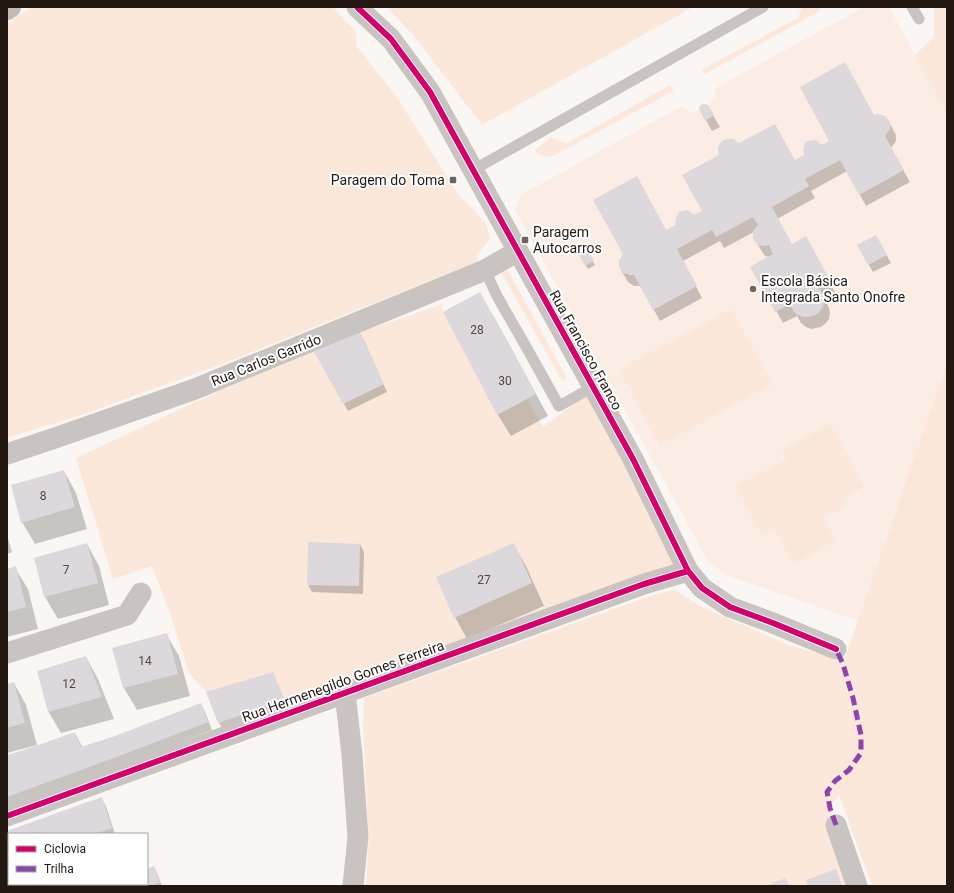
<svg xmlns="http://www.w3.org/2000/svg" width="954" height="893" viewBox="0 0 954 893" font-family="Roboto,sans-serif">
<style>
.built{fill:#fbede4}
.green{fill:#fbe8db}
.shadow{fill:#0003}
.building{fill:#ddd8dc}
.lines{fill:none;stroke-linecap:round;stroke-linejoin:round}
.lane{stroke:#c9c4c2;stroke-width:11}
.street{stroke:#c9c4c2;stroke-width:21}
.secondary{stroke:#c0bab8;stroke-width:22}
.quiet{stroke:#8e44ad;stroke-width:5;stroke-dasharray:10 5;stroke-linecap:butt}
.cycleway-casing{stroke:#fff;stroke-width:8}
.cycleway{stroke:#d6006c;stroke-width:6}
.poi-dot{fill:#6e6660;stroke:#fff;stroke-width:1.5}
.labels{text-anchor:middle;stroke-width:4;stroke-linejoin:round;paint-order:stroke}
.number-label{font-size:12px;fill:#524844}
.poi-label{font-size:14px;fill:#231811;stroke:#fff;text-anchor:start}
.street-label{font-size:14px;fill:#231811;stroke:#fff}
</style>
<rect width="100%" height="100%" fill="#f9f6f3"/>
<!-- built -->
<path class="built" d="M864,7h25l58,106v251l-88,257 -133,-46 -18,-14 -193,-351 6,-15 161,-89 2,4 9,3 6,-2v-3l2,-3 4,-1 3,1 3,-3 5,-9 -2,-4z"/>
<!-- green -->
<path class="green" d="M32,7h301l14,16 8,7 2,17 39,49 64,101 13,12 13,15 4,15 -14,17 3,8 -10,1 -244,98 -144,52 -74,23v-414z
M387,7h306l-211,118 -68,-89z
M802,7h18l-2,5 -113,62 -4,-4 97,-52z
M934,7h13v106l-32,-58 19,-18z
M670,85l4,6 -123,66 -13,-2 -3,-5 16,-13 15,7z
M507,269l60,109 -5,3 -61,-109z
M442,304l1,8 54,103 30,-16 16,28 30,-22 20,-18 95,184 -395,141 -8,-12 -13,-27 -66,19 -17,-19 -17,-54 -20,-53 -39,13 -37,-121 148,-69 90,-37 29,52 41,-20 -24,-52 46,-15z
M731,309l41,75 -112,61 -41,-75z
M947,364v522h-75l-33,-92 -9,14 6,17 12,61h-482l3,-47 -6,-111 1,-30 286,-102 25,-6 25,16 88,39 40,11 15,8z
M830,424l34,63 -22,12 4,7 -23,12 12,23 -41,23 -20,-36 -12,6 -26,-48 51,-27 -5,-9z"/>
<!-- shadow -->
<path class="shadow" d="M708,107l12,20 -8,4 -11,-20z
M874,116l15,6 7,13v6l-5,7 19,34 -44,24 -19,-35 -36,20 4,7 -38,21 14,26 21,4 24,45 -11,6 4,8 1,5 -1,6 -3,4 -5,4 -10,2 -5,-2 -5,-4 -4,-7 -14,7 -31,-56 18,-10 -5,-1 -4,-6 -7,-12v-6l-30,16 -4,-7 -37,20 19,37 -42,23 -19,-35h-7l-6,-4 -7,-12 3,-16 79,-43 36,-66 56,16 27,-15z
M876,236l15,27 -18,9 -15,-26z
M586,250l9,15 -7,4 -9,-15z
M445,312l48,3 55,101 -37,20 -13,-21z
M360,333l4,7 23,52 -39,19 -33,-59z
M64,471l12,22 11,36 -52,15 -13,-22z
M7,535l5,17 -5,2z
M87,544l12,22 10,39 -51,14 -13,-22 -10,-39z
M360,544l4,8 -1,42 -51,-2 -4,-7z
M513,544l13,22 18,40 -77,33 -12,-22z
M15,568l13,21 10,40 -31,8v-67z
M166,634l13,22 11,40 -53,14 -13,-22 -11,-40z
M86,657l12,22 16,40 -53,14 -13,-22z
M276,681l12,26 -65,23 -4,-7z
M14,683l12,22 11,40 -30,8v-68z
M201,704l4,8 7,18 -117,44 -88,49v-67l68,-23 8,15 32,-11z
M101,798l5,8 9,28h-106v50h17v2h-19v-20l2,-1 -2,-3v-30z
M154,867l4,8 4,11h-38l-1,-2h24v-14z"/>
<!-- building -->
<path class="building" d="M845,62l29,53 4,-1 7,2 5,6v7l-5,7 19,34 -45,25 -19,-35 -35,19 4,7 -37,21 20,37 14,-8 25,46 -12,6 4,7 1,6 -1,6 -4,5 -4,3 -6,2h-6l-5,-2 -4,-3 -4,-8 -15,8 -25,-45 23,-13 -4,-9 -4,1 -7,-1 -5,-6v-8l5,-6 -5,-8 -37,20 -4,-7 -35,19 20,37 -44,24 -19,-35h-4l-7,-2 -4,-6v-7l4,-6 -30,-54 44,-24 29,54 10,-5 -1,-3 1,-4 3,-6 7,-2 3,1 5,4 8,-4 -20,-36 37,-20 -1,-4v-4l4,-6 4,-2h7l6,4 36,-19 20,36 9,-5 -1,-6 2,-6 3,-2 6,-1 3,1 5,4 7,-4 -29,-54z
M703,104l5,1 6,10 -9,6 -6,-12 1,-3z
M876,235l11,20 -19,10 -11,-20z
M586,248l8,13 -9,5 -7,-13z
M480,292l56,102 -39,21 -54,-103z
M360,332l24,52 -41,20 -29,-52z
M64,470l11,37 -54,16 -10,-38z
M308,542l52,2 -1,42 -52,-1z
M87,543l11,40 -54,14 -10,-39z
M514,543l18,40 -78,35 -18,-41z
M16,566l10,41 -19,5v-43z
M167,633l11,41 -55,14 -11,-40z
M86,656l16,41 -54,15 -11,-41z
M273,672l12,28 -67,23 -12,-31z
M14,682l11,41 -18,5v-44z
M201,703l7,19 -86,33 -115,42v-42l32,-10 36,-13 6,15 34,-11z
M102,797l10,31 -17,6h-86v23l-2,1v-27z
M9,864v20h16l1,2h-19v-21z
M154,866l6,16 -10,4h-27l-1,-2h25v-15z
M836,869l6,17h-34l-2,-6z
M786,878l3,8h-24z
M43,884h12l1,2h-12z"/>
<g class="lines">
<!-- lane -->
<path class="lane" d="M912,7l7,12
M473,170l290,-163
M485,270l12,26 32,56 30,54 34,-19"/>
<!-- street -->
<path class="street" d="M357,7l34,32 39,53 203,367 55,112 14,17 28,19 43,16 63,26
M7,454l48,-16 140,-49 290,-119 33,-19
M7,653l120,-38 14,-22
M345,693l7,62 6,82 -5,49
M7,816l637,-232 44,-13
M836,825l21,61"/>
<!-- secondary -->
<path class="secondary" d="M7,9l3,-2"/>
<!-- quiet -->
<path class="quiet" d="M836,825l-6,-17 -3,-16 8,-11 14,-11 12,-17v-18l-8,-37 -10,-34 -7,-15"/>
<defs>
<path id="cycleway" d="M357,7l34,32 39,53 203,367 55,112 14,17 28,19 43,16 63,26
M7,816l637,-232 44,-13"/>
</defs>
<!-- cycleway casing -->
<use href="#cycleway" class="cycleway-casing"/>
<!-- cycleway -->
<use href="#cycleway" class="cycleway"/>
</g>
<!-- markers -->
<g class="poi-dot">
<rect x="449" y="176" width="8" height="8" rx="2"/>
<rect x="521" y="236" width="8" height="8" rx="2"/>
<circle cx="753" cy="289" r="4"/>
</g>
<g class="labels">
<!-- number labels -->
<g class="number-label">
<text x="477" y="334">28</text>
<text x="505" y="385">30</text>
<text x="43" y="500">8</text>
<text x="66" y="574">7</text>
<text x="484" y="584">27</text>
<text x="145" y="665">14</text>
<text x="69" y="688">12</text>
</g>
<!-- poi labels -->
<g class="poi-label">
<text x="445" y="185" text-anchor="end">Paragem do Toma</text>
<text x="533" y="237">Paragem<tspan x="533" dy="16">Autocarros</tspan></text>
<text x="761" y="286">Escola Básica<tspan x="761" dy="16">Integrada Santo Onofre</tspan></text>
</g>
<!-- street labels -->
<g class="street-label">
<text transform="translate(586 350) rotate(61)" y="5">Rua Francisco Franco</text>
<text transform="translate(266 360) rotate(-22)" y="5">Rua Carlos Garrido</text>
<text transform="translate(343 681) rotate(-20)" y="5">Rua Hermenegildo Gomes Ferreira</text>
</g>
</g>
<!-- border -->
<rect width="954" height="893" fill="none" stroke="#231811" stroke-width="16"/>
<!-- legend -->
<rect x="8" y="833" width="140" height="52" fill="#ffffff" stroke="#a7a3a0"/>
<rect x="16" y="846" width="20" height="6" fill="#d6006c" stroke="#a7a3a0"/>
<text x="44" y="853" font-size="12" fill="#231811">Ciclovia</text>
<rect x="16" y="866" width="20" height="6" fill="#8e44ad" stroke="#a7a3a0"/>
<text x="44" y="873" font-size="12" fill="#231811">Trilha</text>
</svg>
